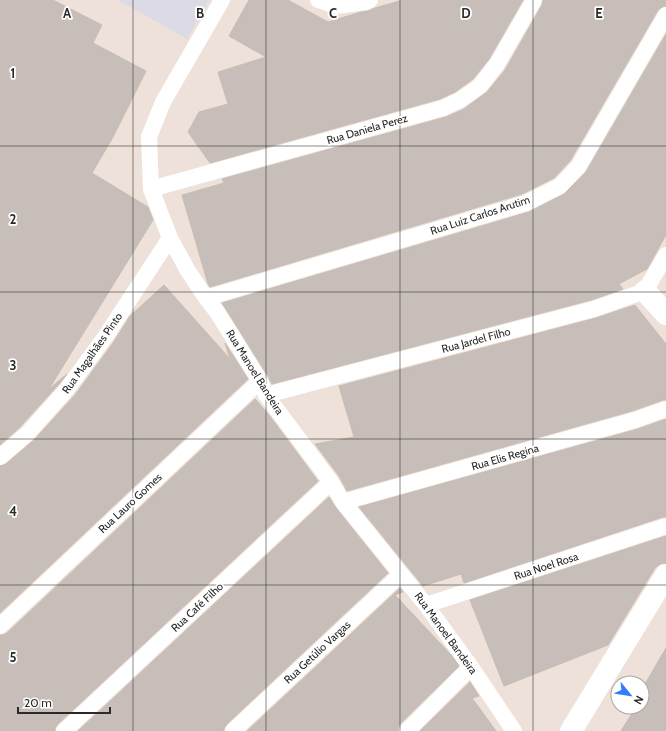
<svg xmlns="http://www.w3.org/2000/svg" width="666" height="731" viewBox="0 0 666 731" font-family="Cabin,sans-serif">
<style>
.industrial{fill:#dcdae4}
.building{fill:#c8beb9;stroke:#c8bdb2}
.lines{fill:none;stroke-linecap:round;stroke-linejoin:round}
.lane{stroke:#fff;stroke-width:16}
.street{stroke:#fff;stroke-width:22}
.grid{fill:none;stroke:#292929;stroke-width:1;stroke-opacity:0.55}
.labels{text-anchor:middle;stroke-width:3.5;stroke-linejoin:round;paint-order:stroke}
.street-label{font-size:11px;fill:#292929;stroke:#fff}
.grid-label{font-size:13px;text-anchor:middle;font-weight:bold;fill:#292929;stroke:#fff;stroke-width:3.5;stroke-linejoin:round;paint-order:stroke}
</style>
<rect width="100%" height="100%" fill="#ede1d9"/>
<!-- industrial -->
<path class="industrial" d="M118,0h91l-22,39z"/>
<!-- building -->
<path class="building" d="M0,0h53l49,25 -9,18 53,28 -33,66 -21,36 56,34 5,13 -104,169 18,-15 -7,9 -40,44 -20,18z
M249,0h39l40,22 33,-10 7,-1 7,-3 28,-8h120l-34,59 -16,20 -18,13 -15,7 -230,64 -22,-31 11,-20 29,-8 -10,-32 48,-15 -37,-21z
M543,0h123v6l-4,1 -4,3 -88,151 -16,17 -32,16 -312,93 -2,-3 -26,-89 42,-12 -2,-4 224,-62 18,-8 23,-17 18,-22 37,-65z
M666,34v201l-19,34 -28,15 4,5 -32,11 -319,84 -4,-8 -46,-73 307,-91 35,-18 22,-22z
M164,285l66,74 -5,-16 23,36 -248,234v-147l6,-2 28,-24 41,-45 38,-52 17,-27z
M635,305l31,39v56h-3l-31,11 -285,80 -8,-15 -24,-32 39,-7 -15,-51 257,-68z
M255,399l14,16 49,66 -260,243 -3,4v3h-55v-96h3l4,-2z
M666,419v98h-3l-199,66 -3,-9 -38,12 -64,-79 279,-78z
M329,497l7,11 52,65 -161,151 -3,4v3h-146z
M666,536v27l-6,1 -5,4 -47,77 -104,41 -34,-86z
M400,588l3,4 -8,3 57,61 7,10 -59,58 -2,4v3h-151z
M666,648v83h-45l15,-24h6v-18z
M470,682l9,14 -7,2 24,33h-76z"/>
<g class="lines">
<!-- lane -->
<path class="lane" d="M222,0l-59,102 -14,35 2,52 19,49 18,33 18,27 11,14 43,69 6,14 65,87 12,20 83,103 45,62 43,64
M318,0l18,6 30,-4 4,-2
M151,189l292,-81 17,-8 20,-14 17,-22 37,-64
M206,298l320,-95 34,-17 18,-19 88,-152
M266,395l328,-86 51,-18 21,-36
M0,457l27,-23 40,-45 38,-52 65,-99
M343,502l292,-82 31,-11
M426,605l240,-79
M0,626l260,-245
M64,731l267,-249
M233,731l168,-157
M407,731l64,-64"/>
<!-- street -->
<path class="street" d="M645,291l21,23
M571,731l95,-156"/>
</g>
<!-- grid -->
<path class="grid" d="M133,0v731M266,0v731M400,0v731M533,0v731M0,146h666M0,292h666M0,439h666M0,585h666"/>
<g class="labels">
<!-- street labels -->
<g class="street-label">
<text transform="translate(367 129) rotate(-16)" y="4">Rua Daniela Perez</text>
<text transform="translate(480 215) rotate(-18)" y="4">Rua Luiz Carlos Arutim</text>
<text transform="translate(476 340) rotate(-15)" y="4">Rua Jardel Filho</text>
<text transform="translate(92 353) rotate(-55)" y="4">Rua Magalhães Pinto</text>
<text transform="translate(255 372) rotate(58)" y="4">Rua Manoel Bandeira</text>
<text transform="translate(505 457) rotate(-16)" y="4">Rua Elis Regina</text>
<text transform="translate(130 503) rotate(-43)" y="4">Rua Lauro Gomes</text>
<text transform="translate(546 566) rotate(-18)" y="4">Rua Noel Rosa</text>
<text transform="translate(197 607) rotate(-43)" y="4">Rua Café Filho</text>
<text transform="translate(446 633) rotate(54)" y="4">Rua Manoel Bandeira</text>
<text transform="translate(317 652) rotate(-43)" y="4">Rua Getúlio Vargas</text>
</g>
</g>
<g class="grid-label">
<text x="67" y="18">A</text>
<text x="200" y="18">B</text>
<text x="333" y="18">C</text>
<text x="466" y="18">D</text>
<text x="599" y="18">E</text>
<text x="13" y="78">1</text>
<text x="13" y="224">2</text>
<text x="13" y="370">3</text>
<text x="13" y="516">4</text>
<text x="13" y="662">5</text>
</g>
<!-- north arrow -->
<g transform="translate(630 695) rotate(120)"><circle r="19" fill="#ffffff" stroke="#a9a9a9"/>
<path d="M0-3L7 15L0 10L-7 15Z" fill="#347aff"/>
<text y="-6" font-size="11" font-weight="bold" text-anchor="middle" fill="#292929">N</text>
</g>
<!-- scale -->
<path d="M18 707v6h92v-6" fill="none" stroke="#292929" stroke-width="2"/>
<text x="24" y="707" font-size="12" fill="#292929" stroke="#ffffff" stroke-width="3" paint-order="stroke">20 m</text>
</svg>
